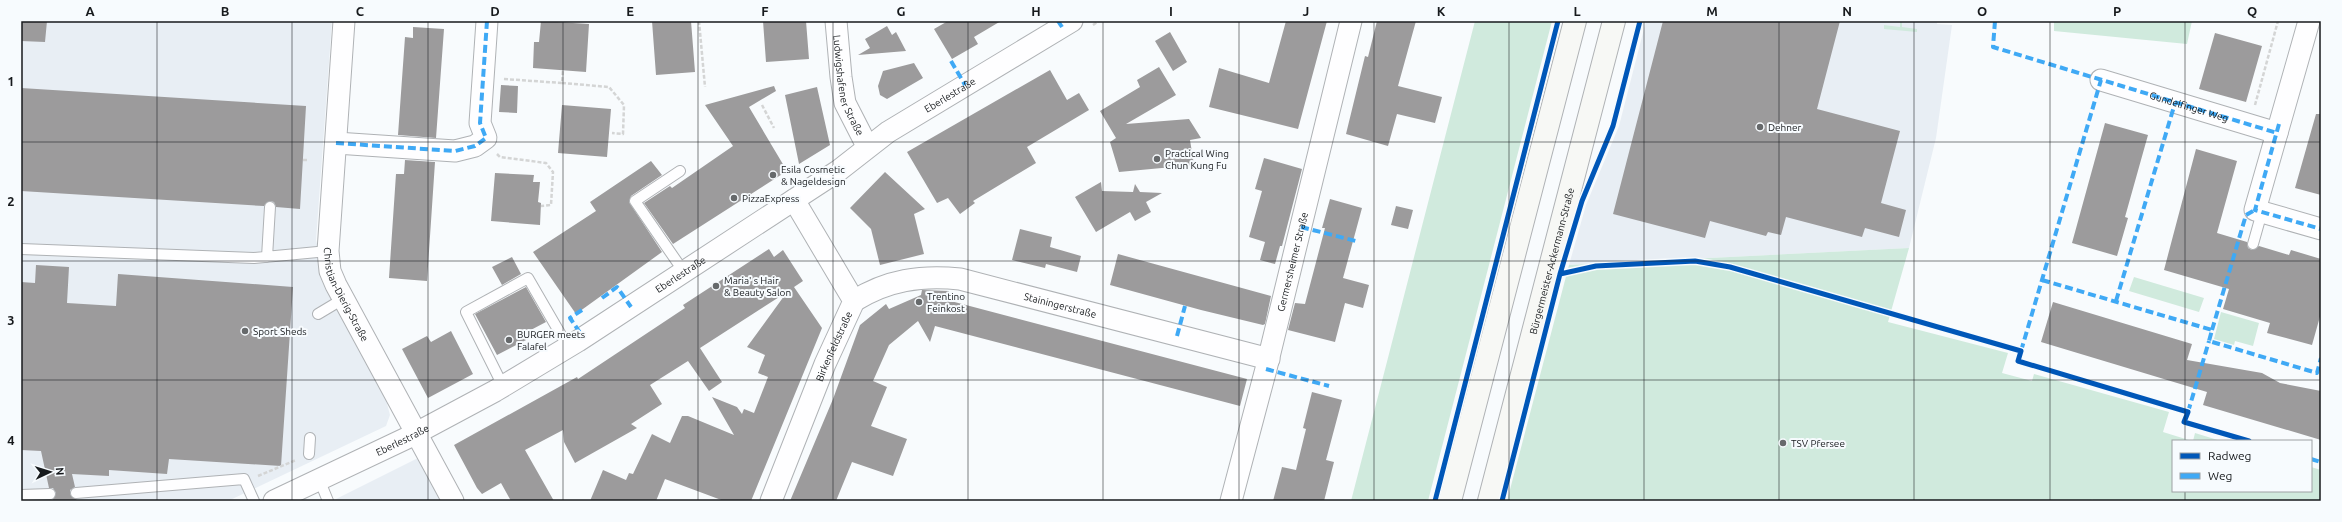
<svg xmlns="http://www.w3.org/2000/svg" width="2342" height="522" viewBox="0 0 2342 522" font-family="Ubuntu,sans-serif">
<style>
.built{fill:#e8eef4}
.green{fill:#d0eadd}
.building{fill:#9c9b9c}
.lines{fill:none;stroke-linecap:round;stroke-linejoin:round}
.lane-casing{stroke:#afb2b5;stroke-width:12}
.street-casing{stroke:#afb2b5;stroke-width:23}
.secondary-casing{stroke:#afb2b5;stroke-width:24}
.path{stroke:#d4d5d5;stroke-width:2.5;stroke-dasharray:4 2;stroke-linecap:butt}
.lane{stroke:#fefeff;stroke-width:10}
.street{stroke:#fefeff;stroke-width:21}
.secondary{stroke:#f7f8f5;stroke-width:22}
.quiet{stroke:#3fa9f5;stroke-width:4;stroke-dasharray:8 4;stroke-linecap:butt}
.cycleway-casing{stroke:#f7fbfe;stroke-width:8}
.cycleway{stroke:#0057b8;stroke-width:5}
.grid{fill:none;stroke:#171a1d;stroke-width:1;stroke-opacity:0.55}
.poi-dot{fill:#66696b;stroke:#f7fbfe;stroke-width:1.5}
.labels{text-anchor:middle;stroke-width:4;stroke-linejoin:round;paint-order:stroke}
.street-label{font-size:10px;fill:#171a1d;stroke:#f7fbfe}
.poi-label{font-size:10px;fill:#171a1d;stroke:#f7fbfe;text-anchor:start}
.neatline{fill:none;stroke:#171a1d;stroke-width:1.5}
.grid-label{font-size:13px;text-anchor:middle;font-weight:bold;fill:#171a1d}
</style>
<rect width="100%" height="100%" fill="#f8fbfd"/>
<!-- built -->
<path class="built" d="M21,21h311l-16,219 13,53 55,99 6,23 -4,11 -158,75h-207z
M1646,21h291v3l15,1 -16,113 -27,110 -340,17 17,-60 33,-79z
M418,458l23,43h-109z"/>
<!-- green -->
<path class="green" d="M1475,21h77l-124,480h-77z
M1900,21h2v6l15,2v3l-33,-3v-4l16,2z
M2054,21h138l-5,23 -133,-13z
M1909,248l-21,74 120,31 -6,20 30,8 2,-7 135,38 -6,20 29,9h-19v50h138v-24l10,3v31h-227l-2,-2 -1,2h-584l62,-236z
M2134,277l70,21 -5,14 -70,-21z
M2221,312l38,11 -6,23 -18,-5 -1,4 -20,-6z
M2195,433l26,8h-28z"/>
<!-- building -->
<path class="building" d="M21,21h26l-2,21 -24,-1z
M541,21l48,3 -3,48 -53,-4 1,-26h5z
M652,21h39l4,51 -39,3z
M763,21h43l3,38 -43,3z
M948,21h53l-27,16 4,7 -26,15 -18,-30z
M1286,21h41l-29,108 -89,-22 10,-39 50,15z
M1377,21h39l-18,65 44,11 -7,26 -38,-9 -9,32 -42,-12 19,-78 3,1z
M1663,21h177l-23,88 83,22 -19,72 25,7 -7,27 -34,-9 -3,9 -76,-20 -5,18 -13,-3 -2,4 -56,-15 -5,17 -92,-24z
M887,26l5,9 4,-3 10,19 -48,4 12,-7 -5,-9z
M413,27l31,2 -8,109 -38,-3 7,-98 8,1z
M1170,32l17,30 -14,9 -18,-30z
M2215,33l47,13 -16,56 -47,-13z
M914,63l9,15 -36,21 -7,-4 -2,-9 5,-15z
M1159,67l17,28 -50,29 63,-5 12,19 -11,2 4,25 -75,7 -9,-30 6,-4 -16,-27 40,-24 -3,-7z
M1050,70l17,30 12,-7 10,17 -62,37 9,16 -63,38 2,2 -15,11 -12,-16 -11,5 -30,-51z
M501,85l17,1 -1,27 -18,-1z
M774,86l2,5 -27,16 38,64 -114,73 -29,-41 26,-17 2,2 61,-42 -28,-41z
M817,87l13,58 -31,19 -14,-69z
M21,88l285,18 -6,103 -24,-2 -2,-5 -4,-1 -6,5 -243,-15z
M562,105l49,4 -4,48 -49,-4z
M2316,114h5v81l-26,-7z
M2105,123l43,12 -23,82 3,1 -11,38 -45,-13z
M2196,149l41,12 -20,72 30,9 1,6 4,2 7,-4 30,9 2,-5 30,9v54l-9,32 -45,-12 3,-10 -47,-14 6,-20 -65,-19z
M1264,158l38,11 -20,77h-2l-5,18 -15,-4 5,-18 -16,-5 13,-46 -7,-2z
M405,160l30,2 -8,119 -38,-3 7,-104h8z
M651,161l11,14 -31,21 -2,6 33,50 -86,62 -43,-62 63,-41 -6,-9z
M885,172l40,37 -11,5 10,40 -44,11 -9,-36 -21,-21z
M495,173l39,2 -1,7h7l-2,20 3,1 -1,22 -49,-4z
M1101,182l1,9 31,1 2,-8 5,8 22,1 -16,9 5,10 -16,9 -5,-9 -34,20 -21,-35z
M1330,199l32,9 -19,70 26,7 -6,23 -18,-5 -10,39 -47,-12 7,-27 10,1 20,-76h-3z
M1396,206l17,4 -5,19 -17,-4z
M1020,229l32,8 -2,10 31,9 -4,16 -31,-8 -1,4 -33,-8z
M769,249l5,8 9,-7 20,31 -9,6 28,41 -71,173h-27l-59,-22 -9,22h-66l13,-31 23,10 3,-7 4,1 19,-40 18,9 12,-27h6l46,19 -22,-38 25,10 5,7 2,-5 10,4 14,-36 -10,-4 7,-18 -18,-8 40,-55 -87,56 22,34 -13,9 -21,-30 -38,24 12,19 -31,20 6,4 -62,35 -11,-21 -1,-12 -38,20 29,51h-43l-10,-18 -19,11 -5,-6 -23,-43 123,-68 1,2 107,-71 -2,-3z
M1118,254l153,42 -6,28 -2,1 -62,-15 -91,-25z
M512,257l9,17 -19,11 -10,-18z
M36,265l33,2 -2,36 49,3 2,-32 175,13 -12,179 -112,-7 -2,15 -58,-4v6l-37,-2 3,13 -5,3v4l8,7h-26l4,-8 -3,-5h-4l-8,-37 -20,-1v-168l14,1z
M526,287l20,35 -19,10 3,6 -33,17 -22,-41z
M922,290l27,1 -2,9 300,79 -7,27 -305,-80 -5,16 -12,-21 -29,24 -16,36 14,6 -16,39 36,13 -14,37 -41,-14 -16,39h-46l43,-102 27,-74 26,-21 3,5 32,-14z
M2053,302l139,42 -5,16 75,13 18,10 41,8v49l-118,-35 4,-13 -166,-50z
M451,331l22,43 -45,24 -26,-49 25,-13 4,6z
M1312,392l30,8 -16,60 8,2 -10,39h-51l9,-34 14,3 10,-41 -3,-1z"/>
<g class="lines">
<defs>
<path id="lane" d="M680,171l-45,30 49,71
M2253,244l9,-32
M21,249l233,9 74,-7
M267,257l3,-50
M318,314l25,-15
M503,386l-37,-74 62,-34 40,69
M309,454l1,-16
M319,479l9,22
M76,493l168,-14 10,22
M21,495l29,-1"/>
<g id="street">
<path id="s1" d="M344,21l-16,230 2,20 6,14 117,216"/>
<path id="s2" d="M836,21l5,56 4,26 22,43"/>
<path d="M2309,21l-54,189 66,19"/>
<path d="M2101,80l176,53"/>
<path d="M336,143l119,8 20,-5 11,-8 -6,-15 7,-102"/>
<path id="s3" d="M854,301c33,-21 67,-26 106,-22l309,80"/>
<path id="s4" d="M274,501l135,-64 86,-46 83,-50 260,-170 50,-39 184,-111"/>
<path id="s5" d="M771,501l54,-137 29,-63 -60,-101"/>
<path id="s6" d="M1231,501l35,-132 85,-348"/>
</g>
<g id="secondary">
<path d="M1450,501l125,-480"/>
<path id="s7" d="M1489,501l125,-480"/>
</g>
</defs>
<!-- lane casing -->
<use href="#lane" class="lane-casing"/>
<!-- street casing -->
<use href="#street" class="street-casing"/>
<!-- secondary casing -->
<use href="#secondary" class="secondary-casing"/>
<!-- path -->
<path class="path" d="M699,21l6,66
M1093,25l6,-4
M504,79l58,4 1,-13
M562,83l47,4 15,18 -1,29 -11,-1
M762,105l12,23
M2255,105l23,-84
M497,154l3,3 46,6 7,9 -2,33 -10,1
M303,160h4
M258,476l38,-16"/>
<!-- lane -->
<use href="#lane" class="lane"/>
<!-- street -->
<use href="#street" class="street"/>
<!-- secondary -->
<use href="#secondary" class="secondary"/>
<!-- quiet -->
<g class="quiet">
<path d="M1058,21l4,6"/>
<path id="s8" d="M1995,21l-2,26 284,86"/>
<path d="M951,61l14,24"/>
<path d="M2279,124l-24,86 66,19"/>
<path d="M336,143l119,8 20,-5 11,-8 -6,-15 7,-102"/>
<path d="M1301,227l55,14"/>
<path d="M2042,280l170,50 -3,11 108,32 4,-15"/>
<path d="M602,298l15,-11 14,20"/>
<path d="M2116,301l59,-198"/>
<path d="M582,310l-12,8 13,19"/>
<path d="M2212,330l34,-115 9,-5"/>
<path d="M1177,336l8,-30"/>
<path d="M2021,351l80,-271"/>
<path d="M1266,369l63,17"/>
<path d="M2188,412l21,-71"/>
<path d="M2311,459l10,3"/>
</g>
<defs>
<path id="cycleway" d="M1560,274l36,-8 99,-5 35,6 291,84 -3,10 170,51 -4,10 65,19
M1435,501l123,-480
M1502,501l58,-227 22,-73 31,-75 27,-105"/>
</defs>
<!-- cycleway casing -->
<use href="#cycleway" class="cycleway-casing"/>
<!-- cycleway -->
<use href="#cycleway" class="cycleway"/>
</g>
<!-- grid -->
<path class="grid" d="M157,21v480M292,21v480M428,21v480M563,21v480M698,21v480M833,21v480M968,21v480M1103,21v480M1239,21v480M1374,21v480M1509,21v480M1644,21v480M1779,21v480M1914,21v480M2050,21v480M2185,21v420M21,142h2300M21,261h2300M21,380h2300M2185,491v10"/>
<!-- markers -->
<g class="poi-dot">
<circle cx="1760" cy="127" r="4"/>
<circle cx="1157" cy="159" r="4"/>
<circle cx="773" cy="175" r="4"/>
<circle cx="734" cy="198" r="4"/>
<circle cx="716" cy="286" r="4"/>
<circle cx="919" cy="302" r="4"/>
<circle cx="245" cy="331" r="4"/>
<circle cx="509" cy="340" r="4"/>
<circle cx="1783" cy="443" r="4"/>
</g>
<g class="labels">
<!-- street labels -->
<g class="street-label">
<text dy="4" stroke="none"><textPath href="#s2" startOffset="66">Ludwigshafener Straße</textPath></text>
<text dy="4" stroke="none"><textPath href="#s4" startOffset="790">Eberlestraße</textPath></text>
<text dy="4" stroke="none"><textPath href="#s8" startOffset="231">Gundelfinger Weg</textPath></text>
<text dy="4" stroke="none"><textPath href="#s6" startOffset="247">Germersheimer Straße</textPath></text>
<text dy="4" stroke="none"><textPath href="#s7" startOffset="248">Bürgermeister-Ackermann-Straße</textPath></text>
<text dy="4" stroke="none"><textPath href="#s4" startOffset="466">Eberlestraße</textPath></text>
<text dy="4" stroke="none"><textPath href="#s1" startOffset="278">Christian-Dierig-Straße</textPath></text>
<text dy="4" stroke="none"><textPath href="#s3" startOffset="214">Stainingerstraße</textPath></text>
<text dy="4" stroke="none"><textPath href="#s5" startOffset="167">Birkenfeldstraße</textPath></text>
<text dy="4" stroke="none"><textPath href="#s4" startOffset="142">Eberlestraße</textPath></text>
</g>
<!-- poi labels -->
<g class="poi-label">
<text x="1768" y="131">Dehner</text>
<text x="1165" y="157">Practical Wing<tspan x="1165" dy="12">Chun Kung Fu</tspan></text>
<text x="781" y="173">Esila Cosmetic<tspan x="781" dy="12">&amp; Nageldesign</tspan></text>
<text x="742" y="202">PizzaExpress</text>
<text x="724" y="284">Maria' s Hair<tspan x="724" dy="12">&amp; Beauty Salon</tspan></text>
<text x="927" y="300">Trentino<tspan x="927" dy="12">Feinkost</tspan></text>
<text x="253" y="335">Sport Sheds</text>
<text x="517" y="338">BURGER meets<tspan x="517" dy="12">Falafel</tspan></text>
<text x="1791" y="447">TSV Pfersee</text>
</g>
</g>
<!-- border -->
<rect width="2342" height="522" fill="none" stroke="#f7fbfe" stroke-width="44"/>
<!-- legend -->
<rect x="2172" y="440" width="140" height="52" fill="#f7fbfe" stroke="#9da1a4"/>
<rect x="2180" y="453" width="20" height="6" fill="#0057b8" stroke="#9da1a4"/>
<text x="2208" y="460" font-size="12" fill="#171a1d">Radweg</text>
<rect x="2180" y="473" width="20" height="6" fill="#3fa9f5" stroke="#9da1a4"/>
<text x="2208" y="480" font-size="12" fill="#171a1d">Weg</text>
<!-- north arrow -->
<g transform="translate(50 472) rotate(86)" stroke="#f7fbfe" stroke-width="3" paint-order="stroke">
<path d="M0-3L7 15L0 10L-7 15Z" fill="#171a1d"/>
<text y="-6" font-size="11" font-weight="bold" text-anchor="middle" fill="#171a1d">N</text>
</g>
<rect x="22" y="22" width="2298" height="478" class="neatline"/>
<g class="grid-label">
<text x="90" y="16">A</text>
<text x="225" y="16">B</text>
<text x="360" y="16">C</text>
<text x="495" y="16">D</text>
<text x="630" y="16">E</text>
<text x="765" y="16">F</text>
<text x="901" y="16">G</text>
<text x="1036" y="16">H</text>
<text x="1171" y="16">I</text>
<text x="1306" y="16">J</text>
<text x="1441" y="16">K</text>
<text x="1577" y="16">L</text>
<text x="1712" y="16">M</text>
<text x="1847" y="16">N</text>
<text x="1982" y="16">O</text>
<text x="2117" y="16">P</text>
<text x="2252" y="16">Q</text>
<text x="11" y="86">1</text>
<text x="11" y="206">2</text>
<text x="11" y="325">3</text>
<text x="11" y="445">4</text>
</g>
</svg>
